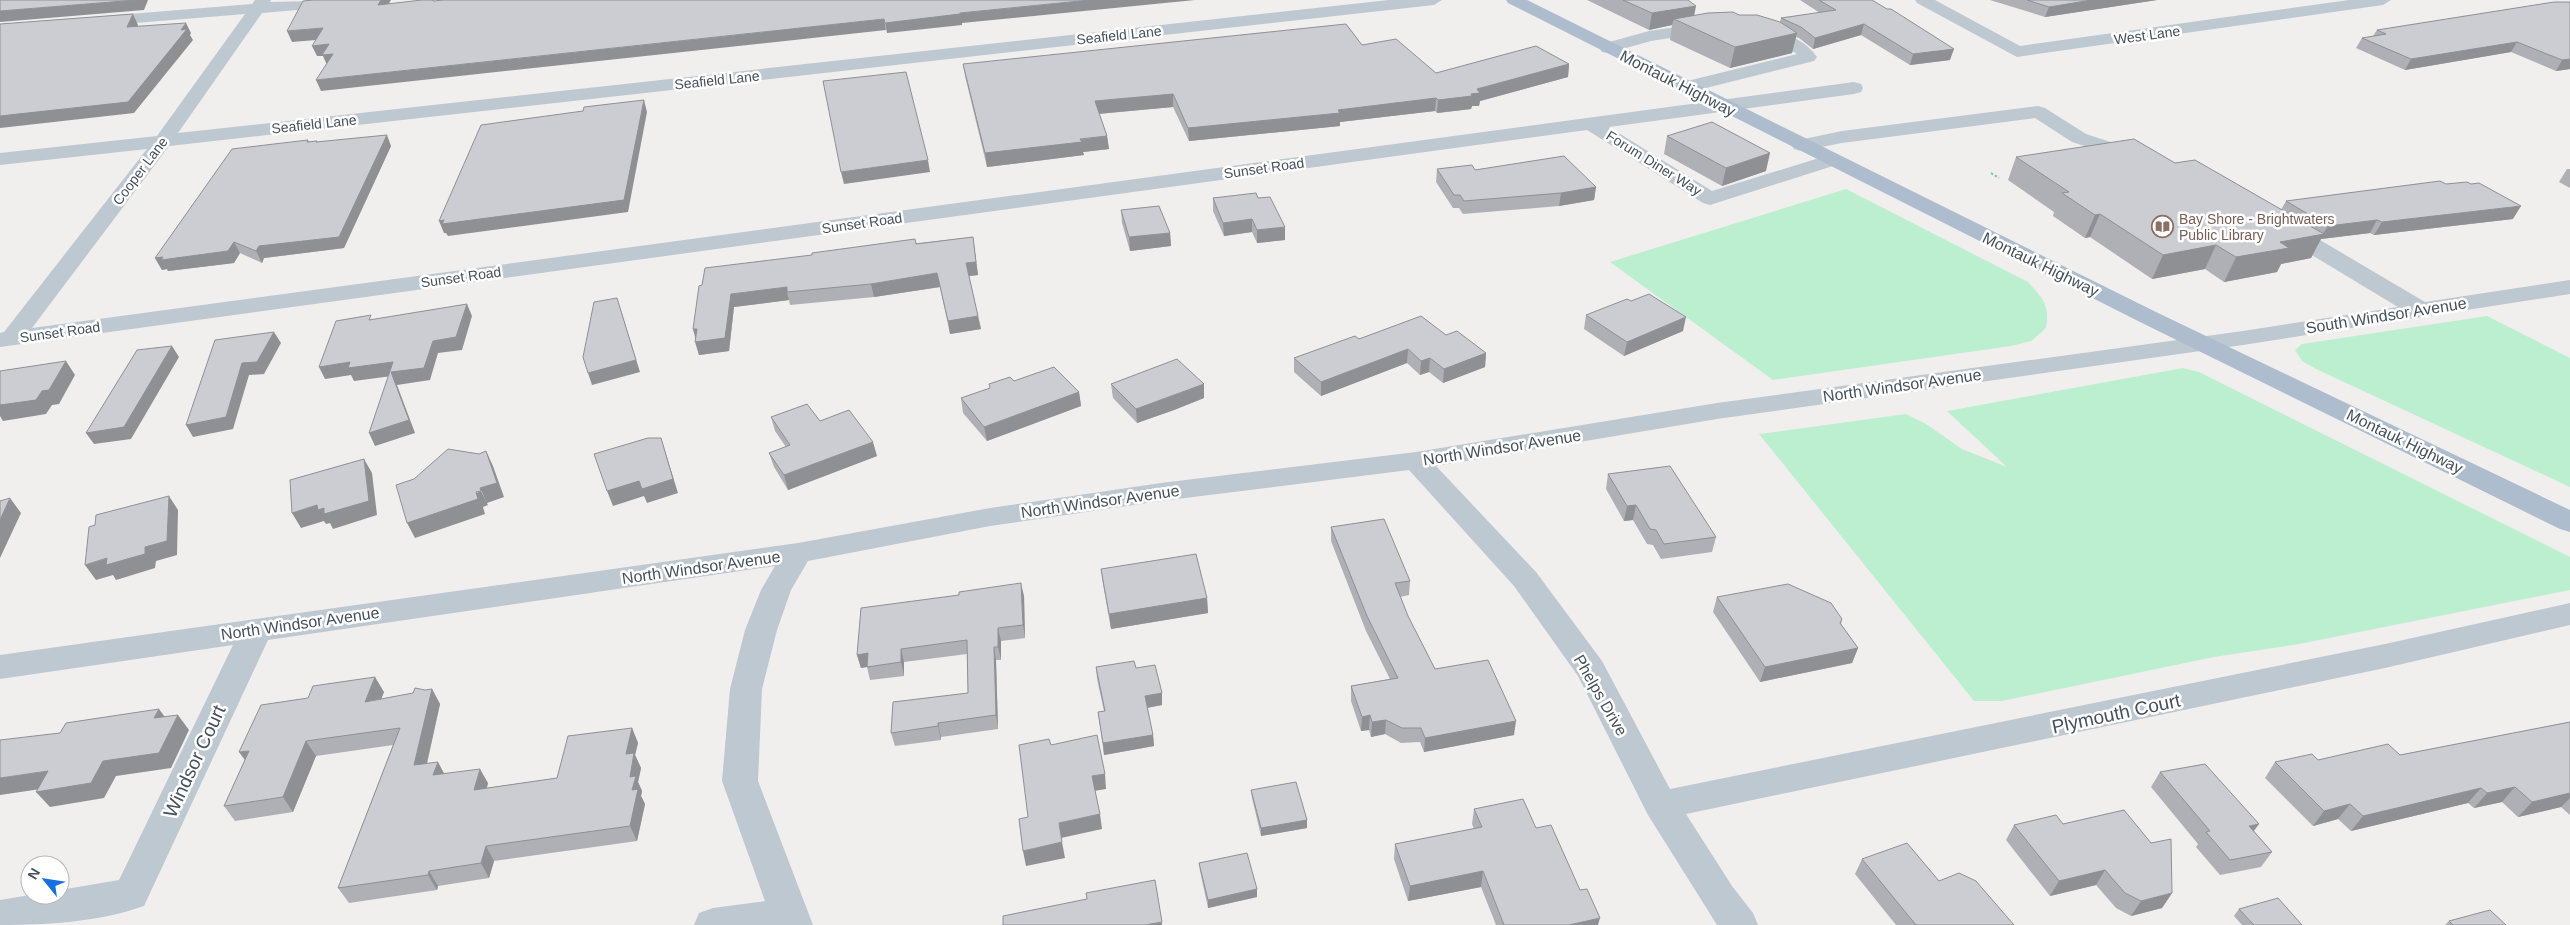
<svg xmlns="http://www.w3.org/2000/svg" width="2570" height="925" viewBox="0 0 2570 925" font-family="Helvetica,sans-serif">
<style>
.green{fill:#bcefcf}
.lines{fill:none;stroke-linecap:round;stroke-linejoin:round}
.path{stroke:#74cda0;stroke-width:2;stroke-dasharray:2.5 2;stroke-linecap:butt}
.minor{fill:#bec8d0;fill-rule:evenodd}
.major{fill:#adbdcd;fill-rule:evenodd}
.wall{fill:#afb0b5}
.shaded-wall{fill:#8e9094}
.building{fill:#cbcdd3;stroke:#8e9094}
.labels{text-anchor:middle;stroke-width:5;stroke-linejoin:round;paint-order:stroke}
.far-street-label{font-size:14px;fill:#46515b;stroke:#fff}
.far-education-label{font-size:14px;fill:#785e54;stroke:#fff;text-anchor:start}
.street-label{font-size:16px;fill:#46515b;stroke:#fff}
.near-street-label{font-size:19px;fill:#46515b;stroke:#fff}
</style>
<rect width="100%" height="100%" fill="#f1eeee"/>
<!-- green -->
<path class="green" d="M1846,189l182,93c15,17 22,22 18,46l-15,13 -20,5 -238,34 -163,-118z
M2487,316l83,42v129l-254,-118 -14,-8 -7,-11 7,-6z
M2183,368l16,4 371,185v33l-271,54 -85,13 -212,44h-28l-215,-267 147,-20 20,10 36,25 45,18 -60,-56z"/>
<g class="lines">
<!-- path -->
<path class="path" d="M1991,173l8,5"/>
<!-- minor -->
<path class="minor" d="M255,0h16l-1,2 94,-2 -8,5 -94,8 -84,120 1211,-133h53l-8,5 -1265,141 -137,182 1822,-246 7,2 2,4 -2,4 -7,2 -245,33 103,64 120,-37 7,2 3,4 -3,4 -129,41 -7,-2 -116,-73 -1587,217v-14l4,-1 143,-183 -147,16v-12l157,-17 88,-122 -146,12 -6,-1 -2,-4 2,-4 159,-13z
M1915,0h20l85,46 329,-46h42l-8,5 -366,52 -100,-54z
M1709,22l6,1 3,4 -3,4 -64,10 -43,12 -6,-1 -3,-4 3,-4 47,-13z
M1758,27c23,5 45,10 59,30l-3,4 -128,32 -7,-2 -2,-4 2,-4 118,-29 -17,-10 -28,-8 -3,-4 3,-4z
M2038,106l7,2 41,26 55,18 3,4 -3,4 -7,2 -62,-20 -37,-24 -193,25 -41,8 -7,-2 -3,-4 3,-4 48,-10z
M2285,222l8,2 132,78 145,-22v14l-327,51 -526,74 -281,47 100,106 66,89 68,128 715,-145 185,-41v22l-185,43 -699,146 46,72 21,27 5,12h-41l-69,-110 -70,-139 -64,-90 -105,-116 -248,31 -171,25 -182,35 -17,29 -14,40 -15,59 -4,92 55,144h-119l5,-12 14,-5 52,-7 -43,-120 8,-92 15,-59 16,-40 14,-24 -507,74 -124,266c-45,16 -96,19 -144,19v-25l30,-5h30v-5l59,-10 114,-235 -233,34v-24l798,-112 192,-35 171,-25 255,-31 301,-49 526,-72 155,-24 -121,-73 -3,-5 3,-5z"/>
<!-- major -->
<path class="major" d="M1506,0h21l629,312 414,198v22l-10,-3 -420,-207 -632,-319z"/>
</g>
<!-- wall -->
<path class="wall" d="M1587,0h101l6,16 45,-1 41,7 1,-4 39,-5 -20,-13h72l78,60 -40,5 -49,-30 -48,14 -14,-11 -3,-1 -4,16 -62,15 -60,-28 2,-15 -23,5z
M1990,0h167l-112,17z
M2570,2v67l-14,2 -45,-19 -106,18 -49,-22 6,-10 11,-2 4,-6z
M1362,45l74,28 133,-9 -1,13 -88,24 -1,5h-7l-1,3 -34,4 -2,-2 -95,11v4l-151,15 -16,-34 -74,7 8,22 2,13 -26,3 1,3 -97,12 -22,-91 -2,-12z
M1667,136l99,35 -44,15 -58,-32z
M308,140l1,2 8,-1 1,1 73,4 -47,102 -80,10 -2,5 -22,-10 -6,10 -66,8 -1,-2 -5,1 -7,-12z
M2016,157l159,6 106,47 5,-9 227,18 -139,16 -4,-2 -49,6 -10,19 -30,6 -4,8 -53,10 -19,-13 -53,10 -62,-42 -5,1 -32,-22 1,-4 -46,-32z
M1437,169l38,1 121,17 -2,13 -35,6 -96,8 -4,-6h-6l-17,-26z
M2567,169h3v19l-11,-6z
M1213,198h45l27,42 -28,3 -5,-11 -28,4 -11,-25z
M1121,210l49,23 1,13 -41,5 -8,-28z
M973,237l5,38 -9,1 12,53 -31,5 -10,-47 -66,10 -84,8 -1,-5 -55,7 -5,44 -30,4 -6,-26 119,-74z
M1586,315l97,16 -59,25 -40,-27z
M1446,335l40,18 -1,14 -42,16 -14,-11 -9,3 -13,-12 -86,33 -27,-24v-14l65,-19z
M1014,381l65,11 2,14 -94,35 -24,-28 -2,-15z
M1111,384l93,14 -30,12 -37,13 -24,-25z
M771,417l49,4 57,35 -89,34 -14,-23 -5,-14 17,-6 -11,-16z
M1608,474l108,63 -4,15 -51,7 -8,-14 -6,-1 -14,-24 -9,1 -18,-32z
M1331,527l79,54 -1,14 -9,2 8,19 27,53 79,66 -90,17 -4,-10 -19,1 -16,-9 -14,3 -2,-7 -8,1 -10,-30v-15l39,-7 -24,-48 -35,-90z
M1101,569l106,29 1,15 -97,16 -8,-45z
M1024,596l1,42 -24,3v19h-5l2,69 -57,8v3l-46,6 -4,-13 77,-40 -1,-39 -63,8v14l-34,4 -3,-13 -6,1 -4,-13z
M1717,597l125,22 -1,5 17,24 -6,15 -92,19 -47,-70z
M1096,667l40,1 26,37 -15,3 6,27 1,11 -50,9 -6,-43 6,-1 -7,-32z
M432,689l8,15 -13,60 17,9 44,10 -1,5 70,-10 75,-50 6,15 -3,12 6,13 -3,14 4,9 -1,5 4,8 -8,37 -143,20 -5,17 -51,8 -1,4 -88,13 -11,-15 55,-143 -77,11 -23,56 -58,9 -11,-15 21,-46 139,-68 -3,7z
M2570,722v93l-9,-8 -43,10 -16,-15 -28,6 -6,-5 -117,28 -13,-12 -25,7 -48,-48 10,-16 43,-2 82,-5z
M2160,772l94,59 18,21 -11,15 -41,8 -24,-28 2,-3 -47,-57z
M1251,790l56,30v8l-46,8 -9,-38z
M1474,809l62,19 44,62 18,35h-102l-15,-38 -73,14 -14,-42 1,-15 79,-15 -2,-5z
M2063,824l109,69 -10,15 -31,8 -15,-8 -20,-23 -46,11 -44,-56 8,-15z
M1862,859l77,22 75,44h-118l-41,-51z
M1199,863l58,26v8l-49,11 -8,-37z
M2239,909l63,16h-60l-8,-9z
M2449,921l57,4h-61z"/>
<!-- shaded-wall -->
<path class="shaded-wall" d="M136,0h12l-4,10 -144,12v-11z
M381,0h10l-9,15 -4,-10z
M1090,0h105l-233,23v2l-75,8 -2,-10 75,-10z
M2092,0h65l-112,17 4,-10z
M1696,6l-3,16 -19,-3 -2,6 -23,5 3,-17z
M133,14l5,11 -5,13 -6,-11z
M884,19l2,11 -565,61 -5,-11z
M186,23l5,10 -1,2 3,5 -59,73 -134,15v-12l181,-86z
M1864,24l-3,11 -48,14 2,-11z
M323,28l5,11 -36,3 -5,-11z
M1797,33l-5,20 -62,15 5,-21z
M2517,42l-6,10 -106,18 6,-11z
M329,44l5,11 -7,10 -4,-9h-6l-5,-10z
M1954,49l-4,11 -40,5 3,-11z
M2570,59v10l-14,2 6,-11z
M1569,64l-1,13 -88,24 -1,5h-7l-1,3 -34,4 1,-13 33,-6 6,-5z
M1173,94v13l-77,7 -1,-13z
M1436,98l-1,13 -95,11v4l-151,15 -1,-13z
M644,100l3,12 -19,100 -180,24 -2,-3h-2l-5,-12z
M387,135l4,11 -47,102 -80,10 -2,5 -6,-12 3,-5z
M1107,136l2,13 -26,3 1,3 -97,12 -2,-14z
M1770,153l-4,18 -44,15 4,-18z
M928,160l2,12 -86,12 -3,-12z
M1596,187l-2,13 -35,6 2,-13z
M2521,206l-8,13 -139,16 8,-13z
M2100,214l-10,23 -5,1 10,-23z
M1252,219v13l-28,4 -1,-13z
M2377,220l-7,13 -49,6 -10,19 -30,6 -4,8 -53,10 12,-25 44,-15 43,-8 5,-8z
M1285,227v13l-28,3v-13z
M1170,233l1,13 -41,5 -1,-14z
M973,237l5,38 -9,1 -3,-13z
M234,242l6,11 -6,10 -66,8 -1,-2 -5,1 -7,-12z
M2216,245l-11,24 -53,10 11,-24z
M937,273l3,14 -66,10 -3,-13z
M787,287v5l2,8 -55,7 -5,44 -30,4 -4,-13 2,-1 -4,-12 38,-35z
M617,298l23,74 -48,13 -4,-12z
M467,304l5,12 -10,34 -24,3 -8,27 -33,5 18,48 -40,13 -6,-13 23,-57 -38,5 -3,-6 -26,4 -6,-12 31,-5 83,-21z
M978,316l3,13 -31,5 -2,-13z
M1686,317l-3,14 -59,25 3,-14z
M274,332l7,11 -17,31 -15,1 -16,54 -40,8 -7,-12 56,-62z
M172,346l7,11 -48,82 -37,5 -8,-11z
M1408,349l-1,14 -86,33v-14z
M1486,353l-1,14 -42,16 1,-14z
M1430,358l-1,14 -9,3 1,-14z
M66,361l9,14 -16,29 -7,1 -6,9 -43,7 -3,-5v-13l42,-12z
M1204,384v14l-30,12 -37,13 -1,-14z
M1079,392l2,14 -94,35 -3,-14z
M661,438l17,55 -31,10 -3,-7 -31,10 -6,-15z
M873,442l4,14 -89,34 -4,-15z
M486,451l7,15 11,31 -17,6 -7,-15z
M364,459l8,14 5,42 -44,14 -3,-6 -4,1 -2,-3 -23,7 -9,-15 25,-8 7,3z
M481,491l7,14 -5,2 2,7 -70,24 -8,-15z
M169,496l9,14 -1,45 -21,6 -1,7 -39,12 -3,-5 -17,5 -11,-15 60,-18z
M10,498l11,15 -21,45v-38z
M1636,505l-3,15 -9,1 3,-15z
M1021,583l3,13 1,42 -2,-13z
M1207,598l1,15 -97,16 -2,-15z
M998,628l3,13v19l-3,-13z
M994,647l2,13 2,69 -2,-14z
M1858,648l-6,15 -92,19 5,-15z
M901,649l3,13v14l-3,-14z
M868,653l4,13 -11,2 -4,-13z
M375,677l9,15 -10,25 -9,-15z
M432,689l8,15 -17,76 -9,-15z
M1162,693v12l-16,3 -1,-12z
M159,709l11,15 -16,-6z
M178,715l11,15 -18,38 -55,8 -12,22 -54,9 -14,-15 67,-31z
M1370,715l-1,15 -8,1 1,-14z
M1386,720l-1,14 -14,3 1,-15z
M1516,721l-2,14 -90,17 1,-14z
M938,723l3,14v3l-3,-14z
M632,728l6,15 -3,12 6,13 -3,14 4,9 -1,5 4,8 -8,37 -7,-15 2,-36 -6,-36z
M1153,735l1,11 -50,9 -1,-12z
M306,741l10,15 -23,56 -10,-15z
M249,751l1,16 -11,-15z
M438,762l8,15 -13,-2z
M480,769l8,14 -6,21 -8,-14z
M48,771l13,15 -61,9v-17z
M1105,774l1,15 -12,2 -2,-15z
M2515,787l-13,15 -28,6 13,-15z
M2481,788l-13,15 -117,28 12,-15z
M2570,793v5l-9,9 -43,10 14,-15z
M2350,804l-12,15 -25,7 11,-15z
M1100,814l2,15 -41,9 -2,-15z
M1307,820v8l-46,8v-8z
M2259,824l-11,15 1,-13z
M1062,842l3,16 -39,8 -3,-15z
M486,846l8,15 -5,17 -8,-15z
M2105,870l-9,15 -46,11 9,-15z
M429,871l9,15 -1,4 -9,-15z
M1483,871l-2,16 -73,14 2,-15z
M1257,889v8l-49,11v-8z
M2172,893l-10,15 -31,8 10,-15z
M1600,918l-2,7h-29z
M1162,922v3h-17z"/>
<!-- building -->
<path class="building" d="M0,0h136l-136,11z
M313,0h68l-3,5 44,-5h11v1l11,-1h646l-130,13v1l-75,9 -1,-4 -568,61 17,-26 -11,1 7,-11 -17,2 11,-18 -36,3 16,-30z
M1623,0h65l8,6 -44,7z
M1819,0h53l15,9h4l63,40 -41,5 -49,-30 -49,14 -14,-11 -20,-9 55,-8z
M2027,0h65l-43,7z
M2554,2h16v57l-8,1 -45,-18 -106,17 -49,-21 24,-4 -9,-4z
M1733,12l6,3h18l23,7 17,11 -62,14 -61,-28 34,-6z
M133,14l-6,13 59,-4 -5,7 6,-1 -59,73 -128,14v-92z
M1346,24l16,21 34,-6 40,34 100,-27 33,18 -92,25 3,4 -9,1 1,2 -34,4 -2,-2 -98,12 2,3 -152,15 -15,-34 -78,7 12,35 -27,3 2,3 -97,11 -22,-89z
M906,72l22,88 -87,12 -18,-91z
M644,100l-20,100 -182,24 2,-4 -5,1 42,-96 102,-14 1,-4z
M1712,122l58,31 -44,15 -59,-32z
M387,135l-48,102 -80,9 -3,5 -22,-9 -6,9 -67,9 2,-3 -8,1 77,-109 76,-9 -1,2 10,-1 -1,1z
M2134,139l41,24 20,-3 129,74 -44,8 9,6 -53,9 -20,-12 -53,10 -63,-41 -5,1 -33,-22 7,-1 -53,-35z
M1564,156l32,31 -35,6 -97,8 -4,-6h-6l-17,-26 35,-4 3,5z
M2440,181l6,3 21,-2 4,2 8,-1 42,23 -139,16 -5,-2 -49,6 -42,-25z
M1256,193l2,5 12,-1 15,30 -28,3 -5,-11 -29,4 -10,-25z
M1159,206l11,27 -41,4 -8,-27z
M973,237l3,25 -10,1 12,53 -30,5 -11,-48 -66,11 -84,8v-5l-56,7 -6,44 -30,4 2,-13h-4l6,-43 3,-1 3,-17 107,-13v-2l103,-14 1,5z
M1649,294l37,23 -59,25 -41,-27 41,-16 4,2z
M617,298l19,62 -48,13 -5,-16 11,-55z
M467,304l-11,33 -23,4 -9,27 -33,4 18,48 -40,13 24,-71 -45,6 2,-6 -31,5 17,-46 35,-6 -2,5z
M1421,316l25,19 11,-4 29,22 -42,16 -14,-11 -9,3 -13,-12 -87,33 -27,-24 61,-22 4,3z
M274,332l-17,30 -15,1 -16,54 -40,8 29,-85z
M172,346l-48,81 -38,6 51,-83z
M1177,359l27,25 -68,25 -25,-25z
M66,361l-17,29 -7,1 -6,9 -36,5v-34z
M1054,367l25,25 -95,35 -23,-29 29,-10 -1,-4 21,-7 4,4z
M807,404l13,17 29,-11 24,32 -89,33 -15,-22 21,-8 -19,-28z
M648,438h13l12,41 -31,10 -3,-8 -32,10 -13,-37z
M448,449l31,5 7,-3 11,32 -17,5 1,3 -5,1 2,7 -71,24 -11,-38 18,-6z
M364,459l5,42 -45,13v-6l-6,2 -1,-5 -25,8 -2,-33z
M1670,466l46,71 -52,7 -8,-14 -6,-1 -14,-24 -9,1 -19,-32z
M169,496l-2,45 -22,6v7l-39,11 1,-7 -22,7 4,-38 6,-2 1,-10z
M10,498l-10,22v-19z
M1384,519l26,62 -15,2 13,33 27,53 53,-9 28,61 -91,17 -4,-10h-19l-16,-8 -14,2 -2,-7 -8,2 -11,-31 47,-8 -31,-62 -36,-89z
M1196,554l11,44 -98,16 -8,-45z
M1021,583l2,42 -25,3v19h-4l2,68 -58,8v3l-47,7 2,-31 75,-9 -1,-53 -66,9v13l-34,5 1,-14 -11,2 4,-47 98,-13v-3z
M1788,584l43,19 11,16 -2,4 18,25 -93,19 -48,-70z
M1134,661l2,7 19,-3 7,28 -17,3 8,39 -50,8 -5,-31 7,-1 -9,-44z
M375,677l-10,25 48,-9 2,-5 10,2 7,-1 -18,76 24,-3 -5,13 47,-6 -6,21 83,-12 11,-42 64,-8 -6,26 8,-1 -4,24 6,-1 -4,14 6,-1 -8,37 -144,20 -5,17 -52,8 -1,4 -90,13 62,-160 -94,13 -23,56 -59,9 25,-55 -10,1 22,-47 47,-7 5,-12z
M159,709l-5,9 24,-3 -19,38 -56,8 -12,22 -55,9 12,-21 -48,7v-38l60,-7 6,-10z
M2570,722v71l-38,9 -17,-15 -28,6 -6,-5 -118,28 -13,-12 -26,7 -49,-49 37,-8 6,6 70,-16 12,11z
M1097,735l8,39 -13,2 8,38 -41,9 3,19 -39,9 -4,-32 9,-2 -9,-72 30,-6 2,6z
M2205,764l54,60 -10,2 23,26 -42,8 -24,-28 4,-1 -50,-59z
M1296,782l11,38 -46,8 -10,-38z
M1523,799l13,29 15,-3 29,65 7,-1 13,29 -31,7h-65l-21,-54 -73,15 -15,-42 87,-17 -8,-18z
M2124,810l27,33 20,-4 1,54 -31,8 -16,-8 -20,-23 -46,11 -45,-56 42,-10 7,9z
M1907,843l32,38 20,-8 17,8 38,44h-98l-54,-66z
M1247,853l10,36 -49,11 -9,-37z
M1155,880l7,42 -17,3h-142v-9l84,-17 -1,-6z
M2278,898l24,27h-48l-15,-16z
M2490,910l16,15h-53l-4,-4z"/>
<!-- icons -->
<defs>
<symbol id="library-ring" viewBox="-11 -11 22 22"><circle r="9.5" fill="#fff" stroke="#8d6e63" stroke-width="1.5"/><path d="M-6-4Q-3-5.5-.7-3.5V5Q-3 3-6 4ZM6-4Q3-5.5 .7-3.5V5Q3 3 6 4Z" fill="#8d6e63"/></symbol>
</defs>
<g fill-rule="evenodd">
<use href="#library-ring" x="2150" y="214" width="25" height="25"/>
</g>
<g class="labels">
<!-- far-street labels -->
<g class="far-street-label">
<text transform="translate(1119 35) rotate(-6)" y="5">Seafield Lane</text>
<text transform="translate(2147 35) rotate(-8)" y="5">West Lane</text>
<text transform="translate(717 80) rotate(-6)" y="5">Seafield Lane</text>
<text transform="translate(314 124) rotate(-6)" y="5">Seafield Lane</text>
<text transform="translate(1654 163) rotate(32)" y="5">Forum Diner Way</text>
<text transform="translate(1264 168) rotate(-8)" y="5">Sunset Road</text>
<text transform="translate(140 171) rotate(-53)" y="5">Cooper Lane</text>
<text transform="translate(862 223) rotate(-8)" y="5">Sunset Road</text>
<text transform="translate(461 277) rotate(-8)" y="5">Sunset Road</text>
<text transform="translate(60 332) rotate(-8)" y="5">Sunset Road</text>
</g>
<!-- far-education labels -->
<g class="far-education-label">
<text x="2179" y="224">Bay Shore - Brightwaters<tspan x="2179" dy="16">Public Library</tspan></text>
</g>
<!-- street labels -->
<g class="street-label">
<text transform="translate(1678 83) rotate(27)" y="6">Montauk Highway</text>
<text transform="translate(2041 264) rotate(26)" y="6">Montauk Highway</text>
<text transform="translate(2386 315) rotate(-9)" y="6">South Windsor Avenue</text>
<text transform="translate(1902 385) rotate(-8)" y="6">North Windsor Avenue</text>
<text transform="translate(2405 441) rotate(26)" y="6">Montauk Highway</text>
<text transform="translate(1502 447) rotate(-9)" y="6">North Windsor Avenue</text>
<text transform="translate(1100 501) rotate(-8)" y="6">North Windsor Avenue</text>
<text transform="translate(701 567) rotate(-8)" y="6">North Windsor Avenue</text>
<text transform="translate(300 623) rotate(-8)" y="6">North Windsor Avenue</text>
<text transform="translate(1601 695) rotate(60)" y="6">Phelps Drive</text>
</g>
<!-- near-street labels -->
<g class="near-street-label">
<text transform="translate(2116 713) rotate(-12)" y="7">Plymouth Court</text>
<text transform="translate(194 761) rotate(-65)" y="7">Windsor Court</text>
</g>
</g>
<!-- north arrow -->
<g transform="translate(45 880) rotate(300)"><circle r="24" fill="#ffffff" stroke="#b5b9bd"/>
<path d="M0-4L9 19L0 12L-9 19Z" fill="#1870e0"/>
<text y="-8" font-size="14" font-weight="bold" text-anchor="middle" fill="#46515b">N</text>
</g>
</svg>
